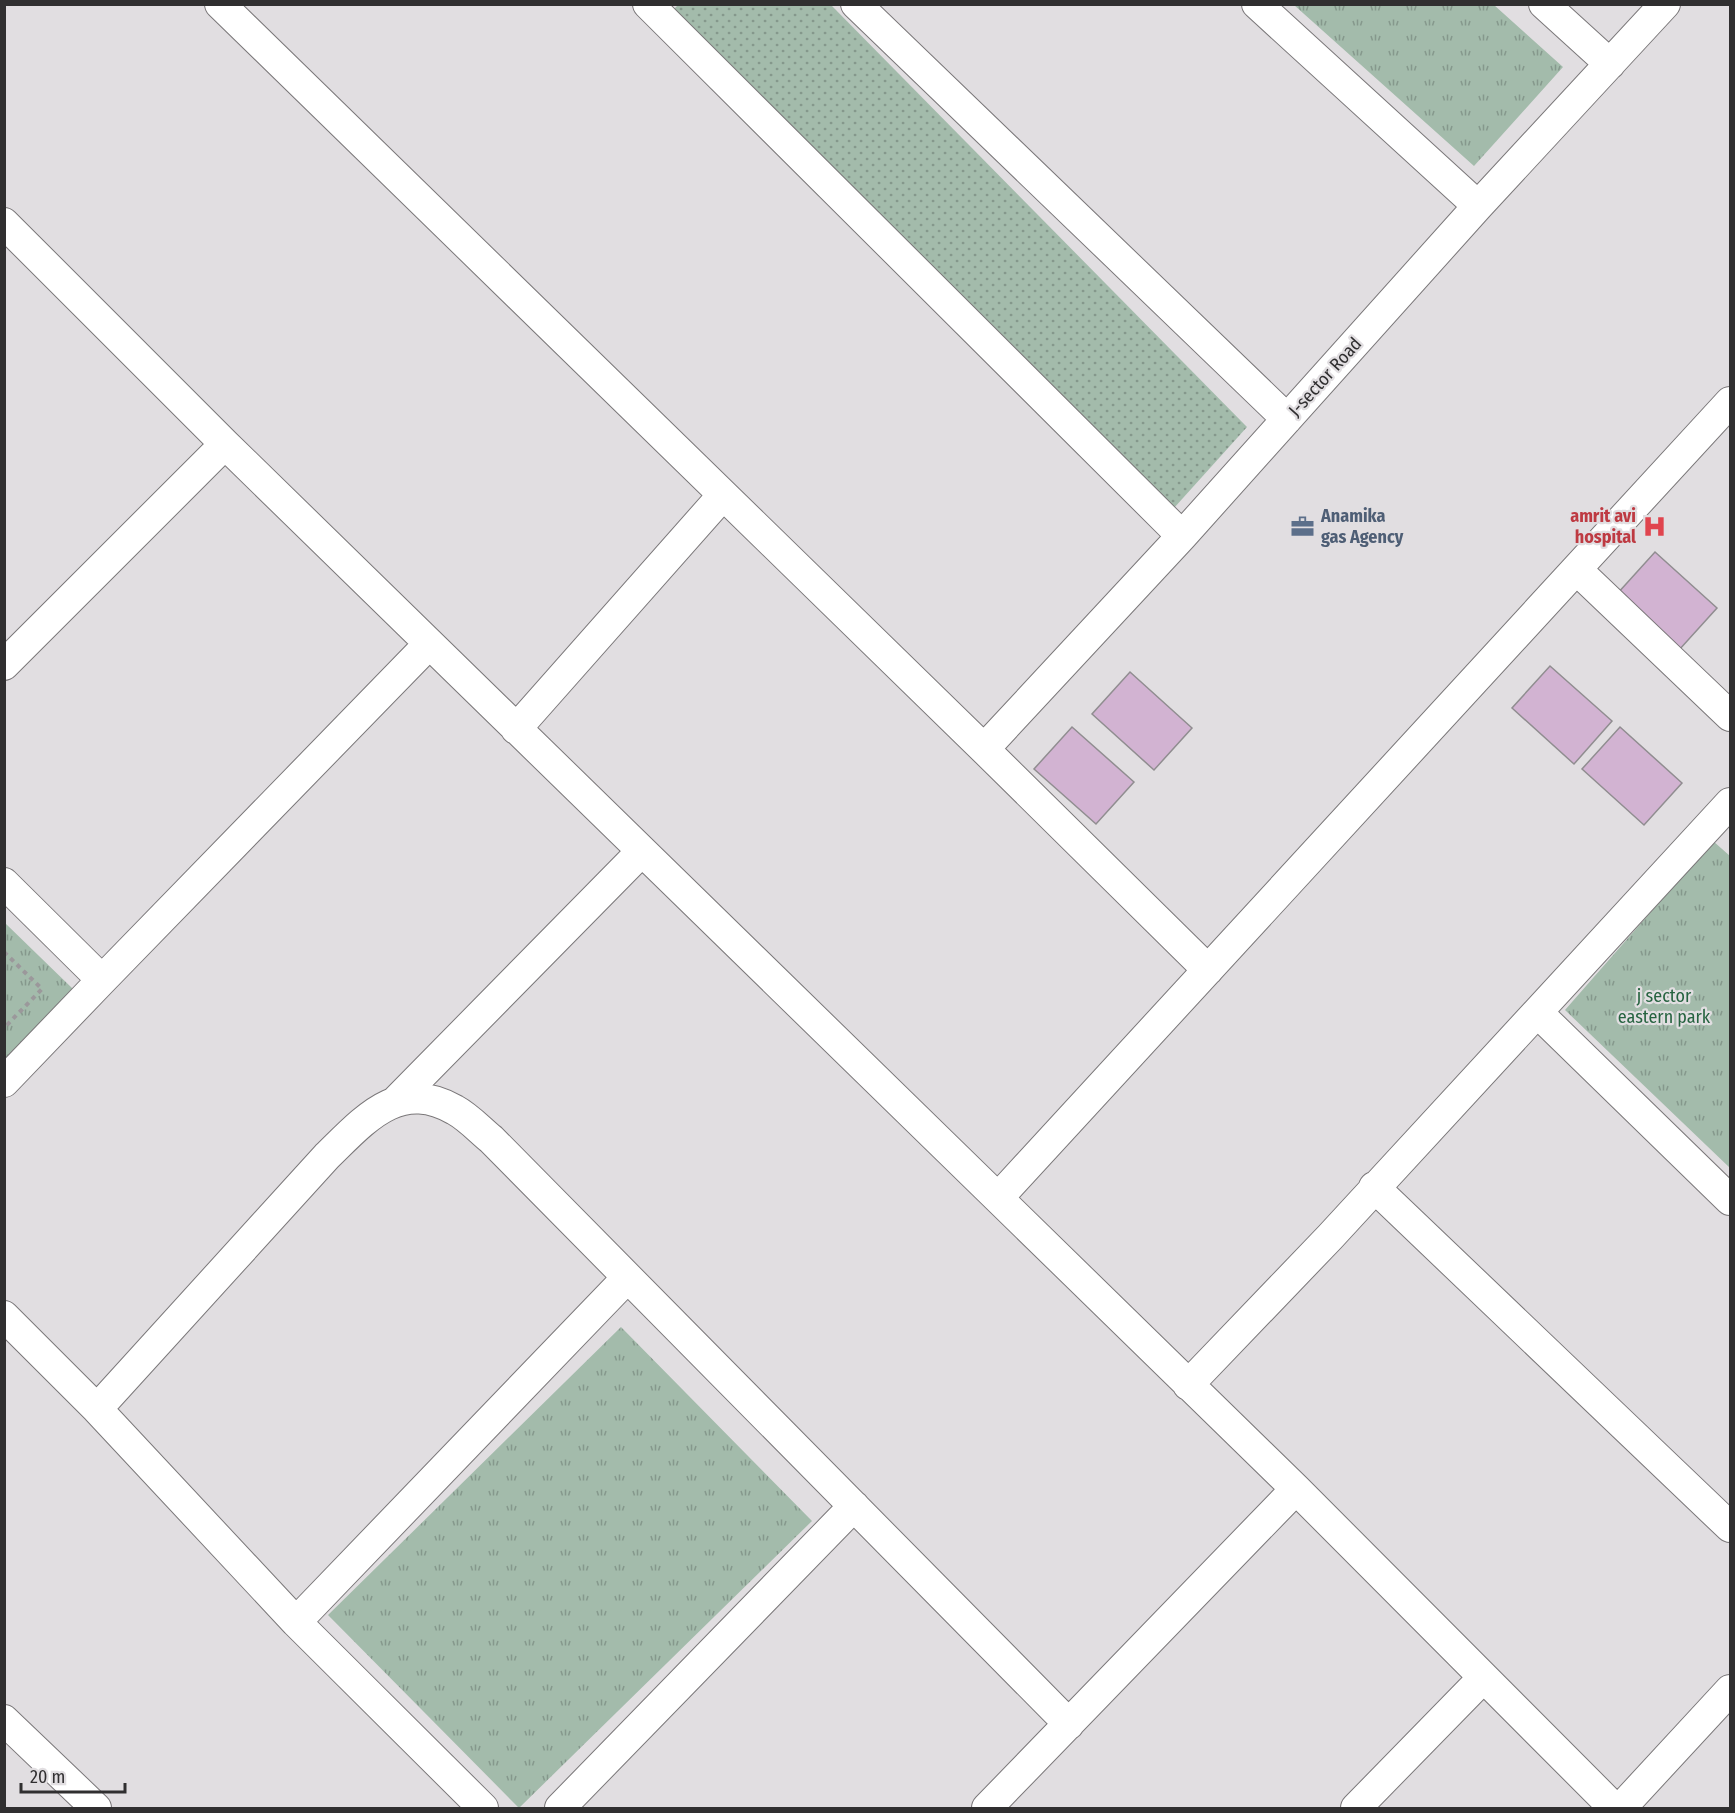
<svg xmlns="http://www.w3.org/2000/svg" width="1735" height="1813" viewBox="0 0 1735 1813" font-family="'Fira Sans Condensed',sans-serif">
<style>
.grass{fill:url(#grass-dots)}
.park{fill:url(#park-tufts)}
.building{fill:#d2b3d2;stroke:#908d90;stroke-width:1.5}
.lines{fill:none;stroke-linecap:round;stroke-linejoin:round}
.minor-casing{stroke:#7a7779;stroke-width:32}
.path{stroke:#9b989b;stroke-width:4;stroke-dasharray:4.5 4.5;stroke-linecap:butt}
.minor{stroke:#fff;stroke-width:30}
.labels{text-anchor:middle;stroke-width:4.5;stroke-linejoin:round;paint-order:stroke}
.street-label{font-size:18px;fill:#302f30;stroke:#e1dee1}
.service-label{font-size:18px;font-weight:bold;fill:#4e5e75;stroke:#e1dee1;text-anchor:start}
.health-label{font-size:18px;font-weight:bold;fill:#be3a42;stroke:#e1dee1;text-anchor:end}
.park-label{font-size:18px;fill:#266340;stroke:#e1dee1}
</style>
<defs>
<pattern id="grass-dots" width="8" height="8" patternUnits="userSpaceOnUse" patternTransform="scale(1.5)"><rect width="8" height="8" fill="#a3bbab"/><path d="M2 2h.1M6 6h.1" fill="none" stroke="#85988c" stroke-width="1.8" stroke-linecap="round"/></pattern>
<pattern id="park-tufts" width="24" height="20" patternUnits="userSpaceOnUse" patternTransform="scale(1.5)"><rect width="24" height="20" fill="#a3bbab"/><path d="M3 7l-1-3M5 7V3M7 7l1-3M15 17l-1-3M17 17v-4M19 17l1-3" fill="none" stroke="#85988c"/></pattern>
</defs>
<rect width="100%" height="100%" fill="#e1dee1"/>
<!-- grass -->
<path class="grass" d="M678,5h153l416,422 -73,81 -504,-495z"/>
<!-- park -->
<path class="park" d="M1294,5h200l69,62 -89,99z
M1713,841l17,15v312l-165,-158z
M4,922l69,67 -69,74z
M621,1327l191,194 -293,287 -191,-193z"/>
<!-- building -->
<path class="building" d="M1655,552l62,56 -38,42 -62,-56z
M1550,666l62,55 -38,43 -62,-56z
M1130,672l62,56 -38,42 -62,-56z
M1072,727l62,55 -38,42 -62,-55z
M1620,727l62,56 -38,42 -62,-56z"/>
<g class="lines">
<defs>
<path id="minor" d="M220,4l764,745 224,221
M648,4l534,532
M856,4l431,415
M1257,4l221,202
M1544,4l66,60
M4,223l221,221 1071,1045 318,319
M1577,570l153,146
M4,665l221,-221
M516,729l207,-234
M984,749l198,-213 296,-330 187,-202
M4,883l98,97
M1538,1013l192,187
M4,1082l98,-102 327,-336
M396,1101l246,-250
M1374,1187l356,340
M998,1198l732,-796
M4,1316l93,93 199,213 187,186
M1188,1385l142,-148 400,-434
M97,1409l230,-253c38,-37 72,-78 128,-46 13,7 25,20 36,29l578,585
M296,1622l331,-344
M4,1720l92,88
M560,1808l294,-302
M987,1808l309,-319
M1356,1808l127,-130
M1621,1808l109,-118"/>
</defs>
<!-- minor casing -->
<use href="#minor" class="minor-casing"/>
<!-- path -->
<path class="path" d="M4,952l38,37 -38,39"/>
<!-- minor -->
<use href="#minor" class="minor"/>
</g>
<!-- icons -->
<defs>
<symbol id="office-bare" viewBox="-9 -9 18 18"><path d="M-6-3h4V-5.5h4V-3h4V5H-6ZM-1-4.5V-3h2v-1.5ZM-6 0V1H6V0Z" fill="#5c6f8a" stroke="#e1dee1" stroke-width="2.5" paint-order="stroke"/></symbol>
<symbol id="hospital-bare" viewBox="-9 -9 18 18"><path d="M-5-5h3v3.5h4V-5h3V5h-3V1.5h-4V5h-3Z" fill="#e0444e" stroke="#e1dee1" stroke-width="2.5" paint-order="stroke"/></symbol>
</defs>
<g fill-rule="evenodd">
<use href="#office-bare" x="1286" y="510" width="33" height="33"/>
<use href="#hospital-bare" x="1638" y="510" width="33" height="33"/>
</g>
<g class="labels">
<!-- street labels -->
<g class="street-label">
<text transform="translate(1325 377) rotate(-48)" y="6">J-sector Road</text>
</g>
<!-- service labels -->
<g class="service-label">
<text x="1321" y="522">Anamika<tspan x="1321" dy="21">gas Agency</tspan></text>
</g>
<!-- health labels -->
<g class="health-label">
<text x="1636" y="522">amrit avi<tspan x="1636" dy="21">hospital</tspan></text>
</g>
<!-- park labels -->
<g class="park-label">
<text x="1664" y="1002">j sector<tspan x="1664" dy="21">eastern park</tspan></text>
</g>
</g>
<!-- border -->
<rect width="1735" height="1813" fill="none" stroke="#302f30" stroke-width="12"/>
<!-- scale -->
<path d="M21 1783v9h104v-9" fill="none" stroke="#302f30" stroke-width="3"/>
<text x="30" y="1783" font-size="18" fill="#302f30" stroke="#e1dee1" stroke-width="4.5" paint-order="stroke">20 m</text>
</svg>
